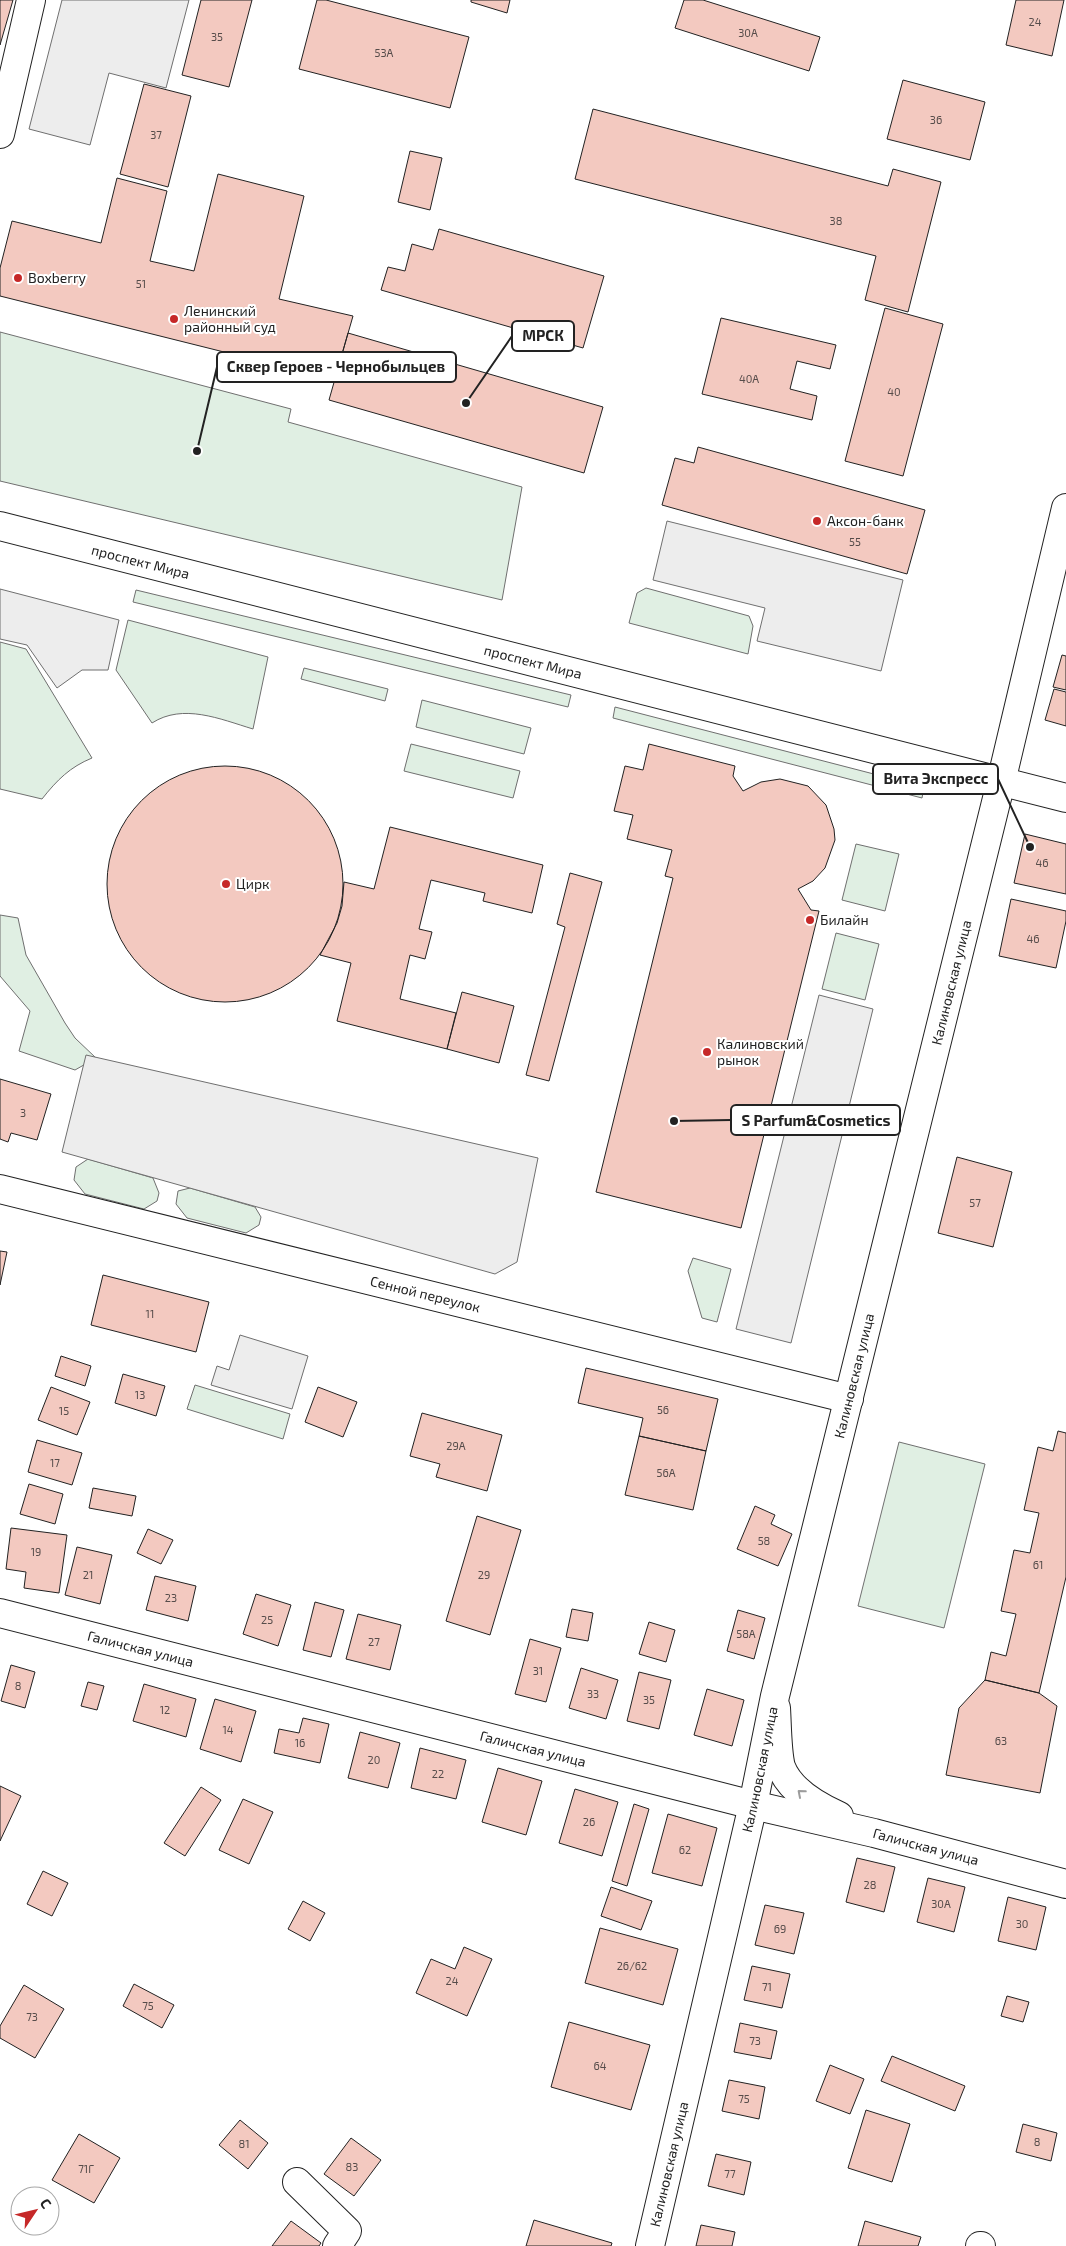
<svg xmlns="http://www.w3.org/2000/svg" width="1066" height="2246" viewBox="0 0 1066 2246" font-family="'Exo 2',sans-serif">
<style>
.green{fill:#e0efe3;stroke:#6f6f6f}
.parking{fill:#ededed;stroke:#6f6f6f}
.building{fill:#f3c9c0;stroke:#222}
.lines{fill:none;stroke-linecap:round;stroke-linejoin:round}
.minor-casing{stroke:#222;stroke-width:30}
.major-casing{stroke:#222;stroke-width:30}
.minor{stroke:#fff;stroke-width:28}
.major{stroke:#fff;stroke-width:28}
.oneway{stroke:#9c9c9c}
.poi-dot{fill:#c62828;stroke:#fff;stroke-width:2}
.labels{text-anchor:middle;stroke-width:4;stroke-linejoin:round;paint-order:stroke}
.number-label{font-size:11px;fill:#564c4a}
.poi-label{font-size:14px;fill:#222;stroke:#fff;text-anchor:start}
.street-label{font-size:14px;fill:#222;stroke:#fff}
.leader{fill:none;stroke:#222;stroke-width:2}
.callout-dot{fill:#222;stroke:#fff;stroke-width:2}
.callout{fill:#fff;stroke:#222;stroke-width:2}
.callout-label{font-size:15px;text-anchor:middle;font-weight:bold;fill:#222}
</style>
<rect width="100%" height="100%" fill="#fff"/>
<!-- green -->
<path class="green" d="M0,332l291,77 -3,13 234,65 -20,113 -502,-119z
M646,588l103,28 4,10 -5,28 -119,-31 8,-30z
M136,590l435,105 -3,12 -435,-105z
M128,620l140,37 -15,72c-33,-10 -70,-26 -101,-6l-36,-53z
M0,642l26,7 66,109c-22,9 -35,22 -50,41l-42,-10z
M304,668l84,21 -3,12 -84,-22z
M422,700l109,28 -7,26 -108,-27z
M615,707l309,80 -2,11 -309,-80z
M411,744l109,27 -7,27 -109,-27z
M856,844l43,10 -14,57 -43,-11z
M0,915l18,3 8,37 39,68 10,15 21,20 -21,12 -56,-19 11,-40 -30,-35z
M836,933l43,11 -14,56 -43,-11z
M88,1159l65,19 6,15 -2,8 -13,8 -59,-15 -11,-14 2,-13z
M190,1188l65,19 6,10 -2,8 -13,8 -59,-15 -11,-14 2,-13z
M693,1258l38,11 -14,53 -15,-4 -14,-47z
M195,1385l95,29 -7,25 -96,-30z
M899,1442l86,22 -41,164 -86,-22z"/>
<!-- parking -->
<path class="parking" d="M62,0h127l-23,88 -57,-15 -19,72 -61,-16z
M667,521l236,59 -22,91 -124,-30 8,-33 -112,-28z
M0,589l119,31 -11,50h-26l-25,18 -30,-43 -27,-6z
M819,995l54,14 -82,334 -55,-14z
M86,1055l452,103 -21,104 -22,12 -433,-122z
M240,1335l68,21 -16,53 -81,-24 6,-19 12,4z"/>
<!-- building -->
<path class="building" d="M0,0h13l-13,45z
M201,0h51l-23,87 -47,-12z
M317,0h9l143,37 -19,71 -151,-39z
M471,0h39l-3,13 -36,-11z
M684,0h19l117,37 -11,34 -134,-43z
M1016,0h48l-12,56 -46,-11z
M903,80l82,22 -15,58 -83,-21z
M144,84l47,12 -23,91 -48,-13z
M593,109l295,77 5,-17 48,13 -33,130 -43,-12 11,-44 -301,-77z
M410,151l32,7 -12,52 -32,-8z
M218,174l86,22 -25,103 74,17 -17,59 -82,-21 -2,5 -252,-63v-28l12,-47 89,22 16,-65 50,13 -17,70 44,10z
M439,229l165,47 -21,72 -202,-58 7,-23 17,4 7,-27 21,6z
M885,308l58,16 -40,152 -58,-15z
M721,318l115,27 -6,24 -33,-8 -7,28 27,7 -5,24 -110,-26z
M348,333l255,74 -19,66 -255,-73z
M698,447l227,63 -18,64 -245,-69 13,-47 19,5z
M1062,655l4,1v34l-13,-3z
M1054,689l12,3v34l-21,-6z
M649,744l86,22 -2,10 10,15 18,-9 19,-3 28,7 18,19 8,24 1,11 -10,28 -12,13 -15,8 13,21 8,1 -78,317 -145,-36 77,-314 -8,-2 7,-26 -45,-11 6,-24 -19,-4 11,-45 18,4z
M107 884a118 118 0 1 1 236 0a118 118 0 1 1-236 0Z
M390,827l153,38 -11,48 -49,-12 2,-8 -54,-13 -12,49 13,3 -7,27 -15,-4 -10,44 56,14 -9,36 -110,-28 14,-58 -31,-8 17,-32 5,-17 2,-24 30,7z
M1025,834l41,10v50l-52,-11z
M570,873l32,9 -53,199 -23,-6 39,-148 -8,-3z
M1011,899l55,12v10l-10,47 -57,-12z
M462,992l52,14 -15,57 -52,-14z
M0,1079l51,15 -14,46 -26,-7 -3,9 -8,-3z
M957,1157l55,15 -19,75 -55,-14z
M0,1251l7,1 -7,33z
M103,1275l106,27 -13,50 -105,-27z
M61,1356l30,10 -6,20 -30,-10z
M586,1368l132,31 -12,52 -67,-15 4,-18 -65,-15z
M123,1374l42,12 -9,30 -41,-13z
M51,1387l39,15 -13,33 -39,-15z
M318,1387l39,15 -14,35 -38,-15z
M422,1413l80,22 -15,56 -51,-14 4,-13 -30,-8z
M1058,1431l8,2v144l-27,116 -54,-13 6,-28 15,4 10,-42 -15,-3 13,-61 16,3 9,-40 -15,-3 14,-63 15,4z
M639,1436l67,15 -13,59 -68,-15z
M37,1440l45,13 -10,32 -44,-13z
M29,1484l34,10 -8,30 -35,-10z
M93,1488l43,8 -4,20 -43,-8z
M755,1506l20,9 -4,9 21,10 -14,32 -41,-17z
M477,1516l44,14 -31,105 -44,-14z
M11,1528l56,7 -8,58 -35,-5 2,-16 -20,-3z
M148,1529l25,11 -12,24 -24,-11z
M77,1547l35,8 -12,49 -35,-9z
M155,1576l41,10 -8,35 -42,-11z
M256,1594l35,11 -13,41 -35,-12z
M315,1602l29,8 -13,47 -28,-7z
M572,1609l21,4 -5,28 -22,-4z
M738,1610l27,8 -11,41 -27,-8z
M358,1614l43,11 -11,45 -44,-11z
M649,1622l26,8 -9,32 -27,-8z
M530,1639l31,9 -15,54 -31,-8z
M11,1665l24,7 -10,36 -24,-7z
M581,1668l37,12 -12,39 -37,-11z
M639,1672l32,8 -12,49 -32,-8z
M985,1680l54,13 18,13 -17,87 -94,-18 13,-67z
M88,1682l16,4 -7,24 -16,-4z
M144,1684l52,15 -10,38 -53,-16z
M707,1689l37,11 -12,46 -38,-11z
M215,1699l41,12 -15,51 -41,-13z
M303,1718l26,6 -9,39 -46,-10 5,-24 20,4z
M360,1732l40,11 -12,45 -40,-10z
M420,1748l46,12 -10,39 -45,-11z
M498,1768l44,13 -16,54 -44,-13z
M0,1786l21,10 -21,45z
M201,1787l20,13 -36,56 -21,-13z
M575,1789l43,13 -16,54 -43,-13z
M243,1799l30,13 -24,52 -30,-14z
M634,1804l15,5 -22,77 -15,-5z
M668,1814l49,14 -15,58 -50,-13z
M857,1858l38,9 -11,45 -38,-10z
M43,1871l25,12 -16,33 -25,-12z
M928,1878l37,9 -11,45 -37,-10z
M611,1887l41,14 -11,29 -40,-14z
M1008,1897l38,10 -10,43 -38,-9z
M303,1901l22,12 -15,28 -22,-12z
M765,1905l39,8 -10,41 -39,-9z
M600,1928l78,21 -15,56 -78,-22z
M464,1947l28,12 -25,57 -51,-23 15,-34 24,10z
M752,1966l38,8 -8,34 -38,-8z
M134,1984l40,21 -12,23 -39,-22z
M24,1985l40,24 -29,49 -35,-20v-12z
M1007,1996l22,6 -6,20 -22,-6z
M569,2022l81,23 -19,65 -80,-23z
M740,2023l37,8 -6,28 -37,-7z
M892,2056l73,30 -10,25 -74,-30z
M830,2065l34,14 -14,35 -34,-13z
M729,2080l36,7 -6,32 -37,-8z
M866,2110l44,14 -18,58 -44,-14z
M240,2120l28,23 -20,26 -29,-24z
M1023,2124l34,9 -6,28 -35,-9z
M79,2134l41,24 -26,45 -42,-23z
M351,2138l30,22 -27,36 -30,-22z
M716,2154l35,8 -7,33 -36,-9z
M534,2220l78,23 -1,3h-85z
M291,2221l30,22 -2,3h-47z
M865,2221l56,16 -3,9h-60z
M701,2225l34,7 -3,14h-36z"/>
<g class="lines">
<defs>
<g id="minor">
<path id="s1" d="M0,1189l849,210"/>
<path id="s2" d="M0,1613l753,192 121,28 192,51"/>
<path d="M776,1708c1,15 1,45 5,59 9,24 36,39 58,49"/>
<path d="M297,2182l50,49 -10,15"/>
<path d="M980,2246h1"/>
</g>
<g id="major">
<path d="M0,134l31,-134"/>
<path id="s3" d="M0,526l1066,272"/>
<path id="s4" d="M650,2246l103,-441 22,-109 226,-914 65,-274"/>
</g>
</defs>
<!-- minor casing -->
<use href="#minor" class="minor-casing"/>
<!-- major casing -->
<use href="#major" class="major-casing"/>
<!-- minor -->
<use href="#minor" class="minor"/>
<!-- major -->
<use href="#major" class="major"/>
</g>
<!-- one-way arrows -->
<defs><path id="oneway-chevron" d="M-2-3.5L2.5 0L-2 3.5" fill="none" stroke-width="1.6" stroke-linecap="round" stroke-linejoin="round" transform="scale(1.25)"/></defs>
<use class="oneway" href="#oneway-chevron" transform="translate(801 1793) rotate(-139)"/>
<!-- markers -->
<g class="poi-dot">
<circle cx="18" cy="278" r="5"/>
<circle cx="174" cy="319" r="5"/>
<circle cx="817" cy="521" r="5"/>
<circle cx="226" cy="884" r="5"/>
<circle cx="810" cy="920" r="5"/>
<circle cx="707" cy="1052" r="5"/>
</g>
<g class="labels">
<!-- number labels -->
<g class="number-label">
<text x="1035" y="26">24</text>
<text x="748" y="37">30А</text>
<text x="217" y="41">35</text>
<text x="384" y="57">53А</text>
<text x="936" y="124">36</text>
<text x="156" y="139">37</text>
<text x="836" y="225">38</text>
<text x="141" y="288">51</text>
<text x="749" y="383">40А</text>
<text x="894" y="396">40</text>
<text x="855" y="546">55</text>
<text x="1042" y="867">46</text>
<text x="1033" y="943">46</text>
<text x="23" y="1117">3</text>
<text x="975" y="1207">57</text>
<text x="150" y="1318">11</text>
<text x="140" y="1399">13</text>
<text x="663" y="1414">56</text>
<text x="64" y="1415">15</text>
<text x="456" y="1450">29А</text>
<text x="55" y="1467">17</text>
<text x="666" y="1477">56А</text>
<text x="764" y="1545">58</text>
<text x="36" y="1556">19</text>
<text x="1038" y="1569">61</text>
<text x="88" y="1579">21</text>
<text x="484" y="1579">29</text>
<text x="171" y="1602">23</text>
<text x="267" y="1624">25</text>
<text x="746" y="1638">58А</text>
<text x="374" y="1646">27</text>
<text x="538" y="1675">31</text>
<text x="18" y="1690">8</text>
<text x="593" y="1698">33</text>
<text x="649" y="1704">35</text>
<text x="165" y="1714">12</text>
<text x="228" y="1734">14</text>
<text x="1001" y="1745">63</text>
<text x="300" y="1747">16</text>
<text x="374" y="1764">20</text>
<text x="438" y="1778">22</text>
<text x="589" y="1826">26</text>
<text x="685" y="1854">62</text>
<text x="870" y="1889">28</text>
<text x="941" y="1908">30А</text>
<text x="1022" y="1928">30</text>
<text x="780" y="1933">69</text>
<text x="632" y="1970">26/62</text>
<text x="452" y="1985">24</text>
<text x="767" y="1991">71</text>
<text x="148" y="2010">75</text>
<text x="32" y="2021">73</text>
<text x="755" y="2045">73</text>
<text x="600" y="2070">64</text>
<text x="744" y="2103">75</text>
<text x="1037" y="2146">8</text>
<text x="244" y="2148">81</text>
<text x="352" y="2171">83</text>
<text x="86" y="2173">71Г</text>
<text x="730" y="2178">77</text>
</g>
<!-- poi labels -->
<g class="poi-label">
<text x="28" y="283">Boxberry</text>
<text x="184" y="316">Ленинский<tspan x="184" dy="16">районный суд</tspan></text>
<text x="827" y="526">Аксон-банк</text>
<text x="236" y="889">Цирк</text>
<text x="820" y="925">Билайн</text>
<text x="717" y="1049">Калиновский<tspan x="717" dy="16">рынок</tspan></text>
</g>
<!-- street labels -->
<g class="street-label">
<text dy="5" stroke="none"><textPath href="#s3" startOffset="145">проспект Мира</textPath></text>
<text dy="5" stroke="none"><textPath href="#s3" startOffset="550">проспект Мира</textPath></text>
<text dy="5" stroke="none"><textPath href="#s4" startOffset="1299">Калиновская улица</textPath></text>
<text dy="5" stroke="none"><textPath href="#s1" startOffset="438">Сенной переулок</textPath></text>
<text dy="5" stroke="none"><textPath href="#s4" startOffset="894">Калиновская улица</textPath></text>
<text dy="5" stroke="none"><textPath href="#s2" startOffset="145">Галичская улица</textPath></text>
<text dy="5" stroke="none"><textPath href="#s2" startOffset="550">Галичская улица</textPath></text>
<text dy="5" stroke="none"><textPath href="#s4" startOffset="489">Калиновская улица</textPath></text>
<text dy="5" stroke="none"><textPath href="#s2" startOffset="955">Галичская улица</textPath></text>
<text dy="5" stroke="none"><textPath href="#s4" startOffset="84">Калиновская улица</textPath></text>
</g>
</g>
<!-- callouts -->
<path class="leader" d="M466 403L512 336M197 451L217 367M1030 847L998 779M674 1121L731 1120"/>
<g class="callout-dot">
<circle cx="466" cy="403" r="5"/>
<circle cx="197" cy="451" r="5"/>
<circle cx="1030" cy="847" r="5"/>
<circle cx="674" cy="1121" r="5"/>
</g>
<g class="callout">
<rect x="512" y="321" width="62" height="30" rx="5"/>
<rect x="217" y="352" width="239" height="30" rx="5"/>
<rect x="873" y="764" width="125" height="30" rx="5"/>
<rect x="731" y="1105" width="169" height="30" rx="5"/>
</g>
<g class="callout-label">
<text x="543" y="341">МРСК</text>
<text x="336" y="372">Сквер Героев - Чернобыльцев</text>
<text x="936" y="784">Вита Экспресс</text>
<text x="816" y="1126">S Parfum&amp;Cosmetics</text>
</g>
<!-- north arrow -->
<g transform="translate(35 2211) rotate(55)"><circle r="24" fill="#ffffff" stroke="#a7a7a7"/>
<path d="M0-4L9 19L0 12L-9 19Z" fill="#c62828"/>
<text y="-8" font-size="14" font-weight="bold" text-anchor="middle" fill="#222222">С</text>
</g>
</svg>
